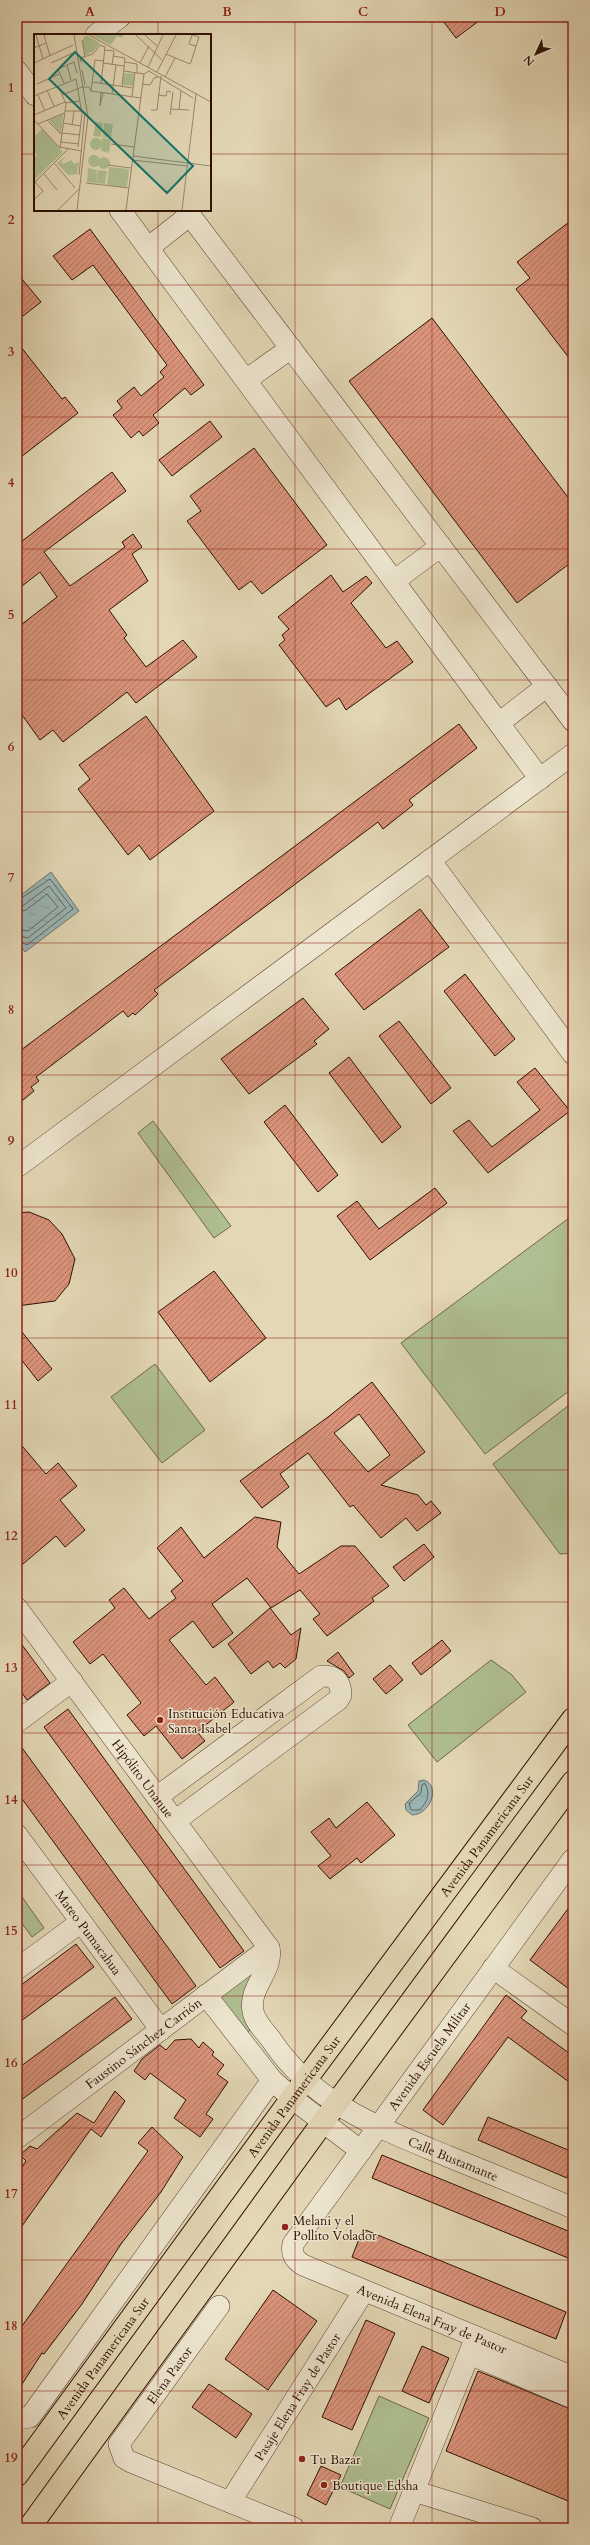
<svg xmlns="http://www.w3.org/2000/svg" width="590" height="2545" viewBox="0 0 590 2545" font-family="Cardo,serif">
<style>
.green{fill:#afbf91;stroke:#6e684a}
.water{fill:url(#water-ripples);stroke:#6e746f}
.lines{fill:none;stroke-linecap:round;stroke-linejoin:round}
.shore{stroke:#64645d;stroke-width:1}
.building{fill:url(#building-hatch);stroke:#2e1003;fill-rule:evenodd}
.minor-casing{stroke:#5b4230;stroke-width:22}
.primary-casing{stroke:#2e1003;stroke-width:24}
.minor{stroke:#ede5cf;stroke-width:21}
.primary{stroke:#e3d7b5;stroke-width:22}
.grid{fill:none;stroke:#8f2418;stroke-width:1;stroke-opacity:0.55}
.poi-dot{fill:#8f2418;stroke:#ede5cf;stroke-width:1.5}
.labels{text-anchor:middle;stroke-width:3;stroke-linejoin:round;paint-order:stroke}
.poi-label{font-size:13px;fill:#2e1003;stroke:#ede5cf;text-anchor:start}
.street-label{font-size:13px;fill:#2e1003;stroke:#ede5cf}
.inset-road{fill:none;stroke:#9b876e;stroke-width:1}
.view{fill:#0f766e;fill-opacity:0.15;stroke:#0f766e;stroke-width:2}
.inset-edge{fill:none;stroke:#2e1003;stroke-width:2}
.neatline{fill:none;stroke:#8f2418;stroke-width:1.5}
.grid-label{font-size:13px;text-anchor:middle;font-weight:bold;fill:#8f2418}
</style>
<defs>
<pattern id="water-ripples" width="26" height="14" patternUnits="userSpaceOnUse"><rect width="26" height="14" fill="#99b7b7"/><path d="M2 4q2-2 4 0t4 0M15 11q2-2 4 0t4 0" fill="none" stroke="#849c9c"/></pattern>
<pattern id="building-hatch" width="6" height="6" patternUnits="userSpaceOnUse"><rect width="6" height="6" fill="#db947b"/><path d="M-1 1l2-2M0 6l6-6M5 7l2-2" fill="none" stroke="#b27763"/></pattern>
</defs>
<rect width="100%" height="100%" fill="#e3d7b5"/>
<filter id="stains"><feTurbulence type="fractalNoise" baseFrequency=".005" numOctaves="4"/><feColorMatrix values="0 0 0 0 .2 0 0 0 0 .09 0 0 0 0 .02 0 0 0 .5 -.17"/></filter>
<radialGradient id="worn" r=".72"><stop offset=".6" stop-color="#630" stop-opacity="0"/><stop offset="1" stop-color="#630" stop-opacity=".3"/></radialGradient>
<!-- green -->
<path class="green" d="M153,1121l78,105 -17,12 -76,-105z
M573,1215v173l-88,66 -84,-111z
M155,1364l50,66 -43,33 -51,-66z
M573,1402v151l-13,1 -67,-90z
M491,1660l21,15 14,17 -89,70 -29,-37z
M17,1890l27,38 -12,9 -15,-20z
M253,1973v55l-8,6 -24,-37z
M379,2396l50,22 -39,91 -50,-22z"/>
<!-- water -->
<path class="water" d="M51,872l28,39 -54,41 -8,-10v-44z
M424,1780c18,7 5,35 -12,35l-6,-5 -1,-6 13,-13 1,-10z"/>
<g class="lines">
<!-- shore -->
<path class="shore" d="M17,901l33,-22 23,30 -46,36 -10,-5
M17,906l7,-1 25,-19 17,22 -38,30 -11,-3
M17,912l9,-2 21,-16 11,13 -30,24 -11,-2
M425,1784c6,9 2,20 -6,26h-8l-2,-7 12,-10 1,-8z"/>
</g>
<!-- building -->
<path class="building" d="M440,17h44l-28,21z
M573,219v144l-57,-74 14,-11 -13,-16z
M90,229l114,156 -13,10 -6,-7 -32,27 6,8 -16,13 -4,-5 -8,7 -18,-23 9,-7 -5,-7 17,-14 7,9 23,-19 -4,-5 7,-7 -74,-100 -21,15 -19,-24z
M17,273l24,29 -18,14 -6,-7z
M432,318l141,186v57l-56,42 -168,-222z
M17,342l45,57 3,-2 13,16 -61,47z
M210,421l12,16 -50,39 -13,-16z
M254,448l73,97 -65,49 -11,-13 -12,9 -52,-69 14,-10 -11,-15z
M112,472l14,19 -82,61 26,34 55,-39 -3,-5 11,-8 9,13 -10,7 16,27 -39,29 18,25 -3,3 22,29 37,-27 14,17 -61,46 -9,-11 -64,50 -10,-12 -13,10 -23,-32v-80l40,-31 -17,-25 -23,18v-45z
M331,575l12,17 23,-16 6,7 -21,20 35,45 11,-7 16,21 -67,48 -7,-12 -13,9 -47,-62 6,-5 -3,-5 7,-6 -11,-12z
M146,716l68,95 -64,49 -11,-15 -11,10 -50,-66 12,-10 -11,-14z
M459,724l18,24 -68,52 4,5 -30,24 -5,-7 -224,168 4,4 -23,21 -2,-2 -5,4 -5,-6 -87,66 3,4 -8,6 3,4 -17,14v-52z
M420,909l29,38 -85,63 -29,-36z
M465,974l50,65 -20,17 -51,-65z
M303,998l26,31 -15,12 3,3 -68,50 -28,-35z
M399,1021l52,67 -20,16 -52,-68z
M349,1057l52,70 -19,16 -53,-70z
M535,1068l35,43 -82,62 -35,-42 16,-11 23,27 48,-37 -23,-28z
M285,1105l53,70 -20,17 -54,-70z
M435,1188l12,15 -77,57 -33,-44 20,-15 22,28z
M29,1212l20,8 13,14 13,25 -6,25 -14,17 -38,5v-93z
M214,1271l52,67 -56,44 -52,-70z
M17,1326l35,43 -14,12 -21,-27z
M372,1382l53,70 -44,33 37,10 8,10 5,-4 10,12 -24,18 -11,-13 -25,20 -28,-33 -3,2 -42,-54 -28,21 9,13 -27,21 -22,-27 88,-64zM359,1414l31,41 -22,17 -34,-39z
M17,1440l29,34 12,-11 19,23 -17,14 25,30 -20,17 -9,-11 -39,33z
M255,1517l26,5 -4,25 22,27 42,-28h14l34,40 -17,12 2,3 -47,35 -14,-17 7,-5 -20,-24 -29,18 -24,-30 -35,26 21,29 -20,15 -20,-27 -24,19 37,45 9,-8 19,25 -37,30 8,9 -23,18 -26,-33 -12,10 -17,-21 14,-12 -38,-49 -13,10 -17,-22 42,-34 -6,-8 15,-12 25,31 27,-21 -5,-7 12,-10 -26,-33 24,-21 23,31z
M424,1544l10,13 -30,24 -11,-14z
M270,1608l21,27 10,-7 -5,31 -11,9 -5,-5 -7,5 -5,-7 -17,13 -23,-30z
M17,1638l33,45 -23,17 -10,-14z
M442,1640l9,11 -30,24 -9,-12z
M338,1652l16,22 -5,4 -5,-7 -17,-10z
M390,1665l13,15 -17,14 -13,-15z
M68,1709l176,242 -24,17 -176,-241z
M17,1741l179,245 -24,18 -155,-212z
M367,1802l28,33 -34,28 -4,-5 -27,21 -12,-13 13,-10 -20,-24 18,-14 7,10z
M573,1902v90l-43,-32z
M76,1944l18,23 -77,57v-36z
M506,1995l21,16 -6,7 52,38v29l-65,-48 -65,88 -20,-15z
M115,1997l17,22 -115,84v-34z
M191,2039l8,9 4,-6 11,10 -2,3 12,10 -7,9 11,8 -22,32 7,5 -13,18 -26,-19 12,-18 -36,-27 -5,7 -11,-9 8,-12 18,-14 6,5 9,-10z
M115,2091l10,10 -24,36 -10,-8 -74,104v-59l9,-13 -6,-6 10,-9 7,3 40,-36 17,10z
M488,2117l85,35v11l-6,15 -89,-38z
M152,2127l31,30 -22,35 -40,52 -39,60 -38,50 -2,-1 -25,39v-59l131,-182 -10,-8z
M382,2155l191,78v27l-201,-82z
M363,2229l203,83 -10,27 -204,-82z
M273,2290l44,31 -49,69 -43,-31z
M366,2320l29,13 -43,97 -30,-13z
M422,2346l27,12 -20,45 -27,-12z
M478,2371l95,39v93l-127,-52z
M209,2384l43,30 -16,24 -44,-31z
M321,2466l20,9 -15,30 -19,-10z"/>
<g class="lines">
<defs>
<g id="minor">
<path d="M96,35l24,-18"/>
<path d="M17,71l18,24"/>
<path d="M120,210l420,569"/>
<path d="M186,210l387,511"/>
<path d="M148,248l42,-33"/>
<path d="M246,380l45,-32"/>
<path d="M394,581l47,-35"/>
<path d="M499,723l48,-37"/>
<path d="M430,860l143,194"/>
<path d="M17,1167l556,-413"/>
<path id="s1" d="M17,1608l252,340c5,22 -21,40 -16,63 2,12 13,21 19,30 42,63 108,87 175,115 42,17 84,34 126,52"/>
<path d="M17,1722l55,-41"/>
<path d="M157,1797l164,-121c14,-1 20,6 20,19l-3,5 -163,121"/>
<path id="s2" d="M17,1835l144,195"/>
<path id="s3" d="M573,1859l-280,385c-2,10 1,15 10,21l270,112"/>
<path d="M493,1968l80,57"/>
<path d="M17,1969l64,-47"/>
<path d="M206,1995l66,85 20,18 69,53"/>
<path id="s4" d="M17,2138l252,-190"/>
<path d="M219,2306l-100,138 5,14 7,4 163,66"/>
<path d="M479,2358l94,40"/>
<path d="M17,2419l13,-2 242,-337"/>
<path d="M414,2491l118,37"/>
<path id="s5" d="M230,2502l134,-211"/>
<path d="M399,2528l77,-191"/>
</g>
<g id="primary">
<path id="s6" d="M17,2475l275,-377 281,-379"/>
<path d="M29,2528l307,-424 237,-322"/>
</g>
</defs>
<!-- minor casing -->
<use href="#minor" class="minor-casing"/>
<!-- primary casing -->
<use href="#primary" class="primary-casing"/>
<!-- minor -->
<use href="#minor" class="minor"/>
<!-- primary -->
<use href="#primary" class="primary"/>
</g>
<!-- grid -->
<path class="grid" d="M158,17v18M295,17v2511M432,17v2511M17,154h18M210,154h363M158,210v2318M17,285h556M17,417h556M17,549h556M17,680h556M17,812h556M17,943h556M17,1075h556M17,1207h556M17,1338h556M17,1470h556M17,1602h556M17,1733h556M17,1865h556M17,1996h556M17,2128h556M17,2260h556M17,2391h556"/>
<!-- markers -->
<g class="poi-dot">
<circle cx="160" cy="1720" r="4"/>
<circle cx="285" cy="2227" r="4"/>
<circle cx="302" cy="2459" r="4"/>
<circle cx="324" cy="2485" r="4"/>
</g>
<g class="labels">
<!-- poi labels -->
<g class="poi-label">
<text x="168" y="1718">Institución Educativa<tspan x="168" dy="15">Santa Isabel</tspan></text>
<text x="293" y="2225">Melani y el<tspan x="293" dy="15">Pollito Volador</tspan></text>
<text x="310" y="2464">Tu Bazar</text>
<text x="332" y="2490">Boutique Edsha</text>
</g>
<!-- street labels -->
<g class="street-label">
<text dy="5" stroke="none"><textPath href="#s1" startOffset="212">Hipólito Unanue</textPath></text>
<text dy="5" stroke="none"><textPath href="#s6" startOffset="793">Avenida Panamericana Sur</textPath></text>
<text dy="5" stroke="none"><textPath href="#s2" startOffset="121">Mateo Pumacahua</textPath></text>
<text dy="5" stroke="none"><textPath href="#s4" startOffset="158">Faustino Sánchez Carrión</textPath></text>
<text transform="translate(429 2056) rotate(-54)" y="5">Avenida Escuela Militar</text>
<text dy="5" stroke="none"><textPath href="#s6" startOffset="469">Avenida Panamericana Sur</textPath></text>
<text dy="5" stroke="none"><textPath href="#s1" startOffset="745">Calle Bustamante</textPath></text>
<text dy="5" stroke="none"><textPath href="#s3" startOffset="641">Avenida Elena Fray de Pastor</textPath></text>
<text dy="5" stroke="none"><textPath href="#s6" startOffset="145">Avenida Panamericana Sur</textPath></text>
<text transform="translate(169 2375) rotate(-54)" y="5">Elena Pastor</text>
<text dy="5" stroke="none"><textPath href="#s5" startOffset="125">Pasaje Elena Fray de Pastor</textPath></text>
</g>
</g>
<!-- overview -->
<g transform="translate(34 34)">
<rect width="177" height="177" fill="#e3d7b5"/>
<path d="M57,1h33l-2,3 -5,-2 -6,9zM62,88l7,1 -2,14 -8,-1zM70,89l9,1 -2,14 -8,-1zM8,95l21,23 -29,28v-23l3,-2 -3,-4v-14zM56 110a6 6 0 1 1 12 0a6 6 0 1 1-12 0ZM68,104l9,1 -2,14 -8,-2zM54 127a6 6 0 1 1 12 0a6 6 0 1 1-12 0ZM32,122l-5,6 2,2 8,-4 3,4 5,-2 -2,12 -9,1 -11,-12zM64 129a6 6 0 1 1 12 0a6 6 0 1 1-12 0ZM75,133l20,2 -2,19 -20,-3zM54,134l9,2 -1,13 2,-13 9,1 -2,13 -18,-2z" fill="#afbf91"/>
<path d="M52,1l14,8 -7,9 -8,3 -3,-14zM90,39l10,1 -1,12 -11,-1zM29,80l-2,20 -12,-14z" fill="#afbf91"/>
<path class="inset-road" d="M2,1l7,24M10,1l6,21M40,1l14,82 -11,93M55,1l122,67M102,1l26,25M111,1l12,11M48,6l3,17M0,14l12,-5M71,16l9,1 -2,14M132,20l24,10 1,-2 8,-25 -7,-2 -3,9 7,2M79,22l12,2 -3,28M47,28l-1,-4 13,-4 7,-9 5,2 -4,37M91,28l12,2v9M0,29l39,-18M17,29l22,-10M69,29l21,3M106,29l9,-17M33,31l4,15M114,33l15,-32M48,36l3,15M90,37l20,3M123,38l19,-37M110,40l5,-3 44,27M131,43l10,-19M58,48l41,6M30,49l-6,-14 16,-7 3,11M3,50l22,-10M108,50l8,1 4,-7 4,-1M24,52l8,18 -6,44M13,56l7,16M57,57l50,7M57,57l4,-31 9,1M67,58l-1,14 3,-13M78,60l4,-29M4,61l7,16M28,61l20,-8h7l2,4M124,61l8,1 1,-5 4,1M0,62l42,-17 6,35 -4,33M98,62l3,-24M31,69l15,-2M137,75l18,1M145,75l2,-18M117,76h6l4,-34M31,77h17M0,81l31,-13M136,81l3,-23M0,86l25,27 23,4M13,86l15,15M29,89l18,3M4,90l26,-11M38,91l2,-14M28,99l18,2M27,108l18,2M77,110l23,3M99,122l78,10M98,126l55,6M21,130l20,24M74,131l23,3M10,140l13,16M45,141l6,-63M0,149l34,-34M52,149l43,5M0,166l9,-9 -8,-9M24,176l21,-21M92,176l18,-136M148,176l14,-116"/>
<path class="view" d="M41,18l118,114 -26,27 -118,-114z"/>
<rect width="177" height="177" class="inset-edge"/>
</g>
<!-- margin -->
<rect width="590" height="2545" fill="none" stroke="#e3d7b5" stroke-width="44"/>
<!-- north arrow -->
<g transform="translate(536 54) rotate(226)" stroke="#ede5cf" stroke-width="3" paint-order="stroke">
<path d="M0-3L7 15L0 10L-7 15Z" fill="#2e1003"/>
<text y="-6" font-size="11" font-weight="bold" text-anchor="middle" fill="#2e1003">N</text>
</g>
<rect x="22" y="22" width="546" height="2501" class="neatline"/>
<g class="grid-label">
<text x="90" y="16">A</text>
<text x="227" y="16">B</text>
<text x="363" y="16">C</text>
<text x="500" y="16">D</text>
<text x="11" y="92">1</text>
<text x="11" y="224">2</text>
<text x="11" y="356">3</text>
<text x="11" y="487">4</text>
<text x="11" y="619">5</text>
<text x="11" y="751">6</text>
<text x="11" y="882">7</text>
<text x="11" y="1014">8</text>
<text x="11" y="1145">9</text>
<text x="11" y="1277">10</text>
<text x="11" y="1409">11</text>
<text x="11" y="1540">12</text>
<text x="11" y="1672">13</text>
<text x="11" y="1804">14</text>
<text x="11" y="1935">15</text>
<text x="11" y="2067">16</text>
<text x="11" y="2198">17</text>
<text x="11" y="2330">18</text>
<text x="11" y="2462">19</text>
</g>
<rect width="100%" height="100%" filter="url(#stains)"/>
<rect width="100%" height="100%" fill="url(#worn)"/>
</svg>
